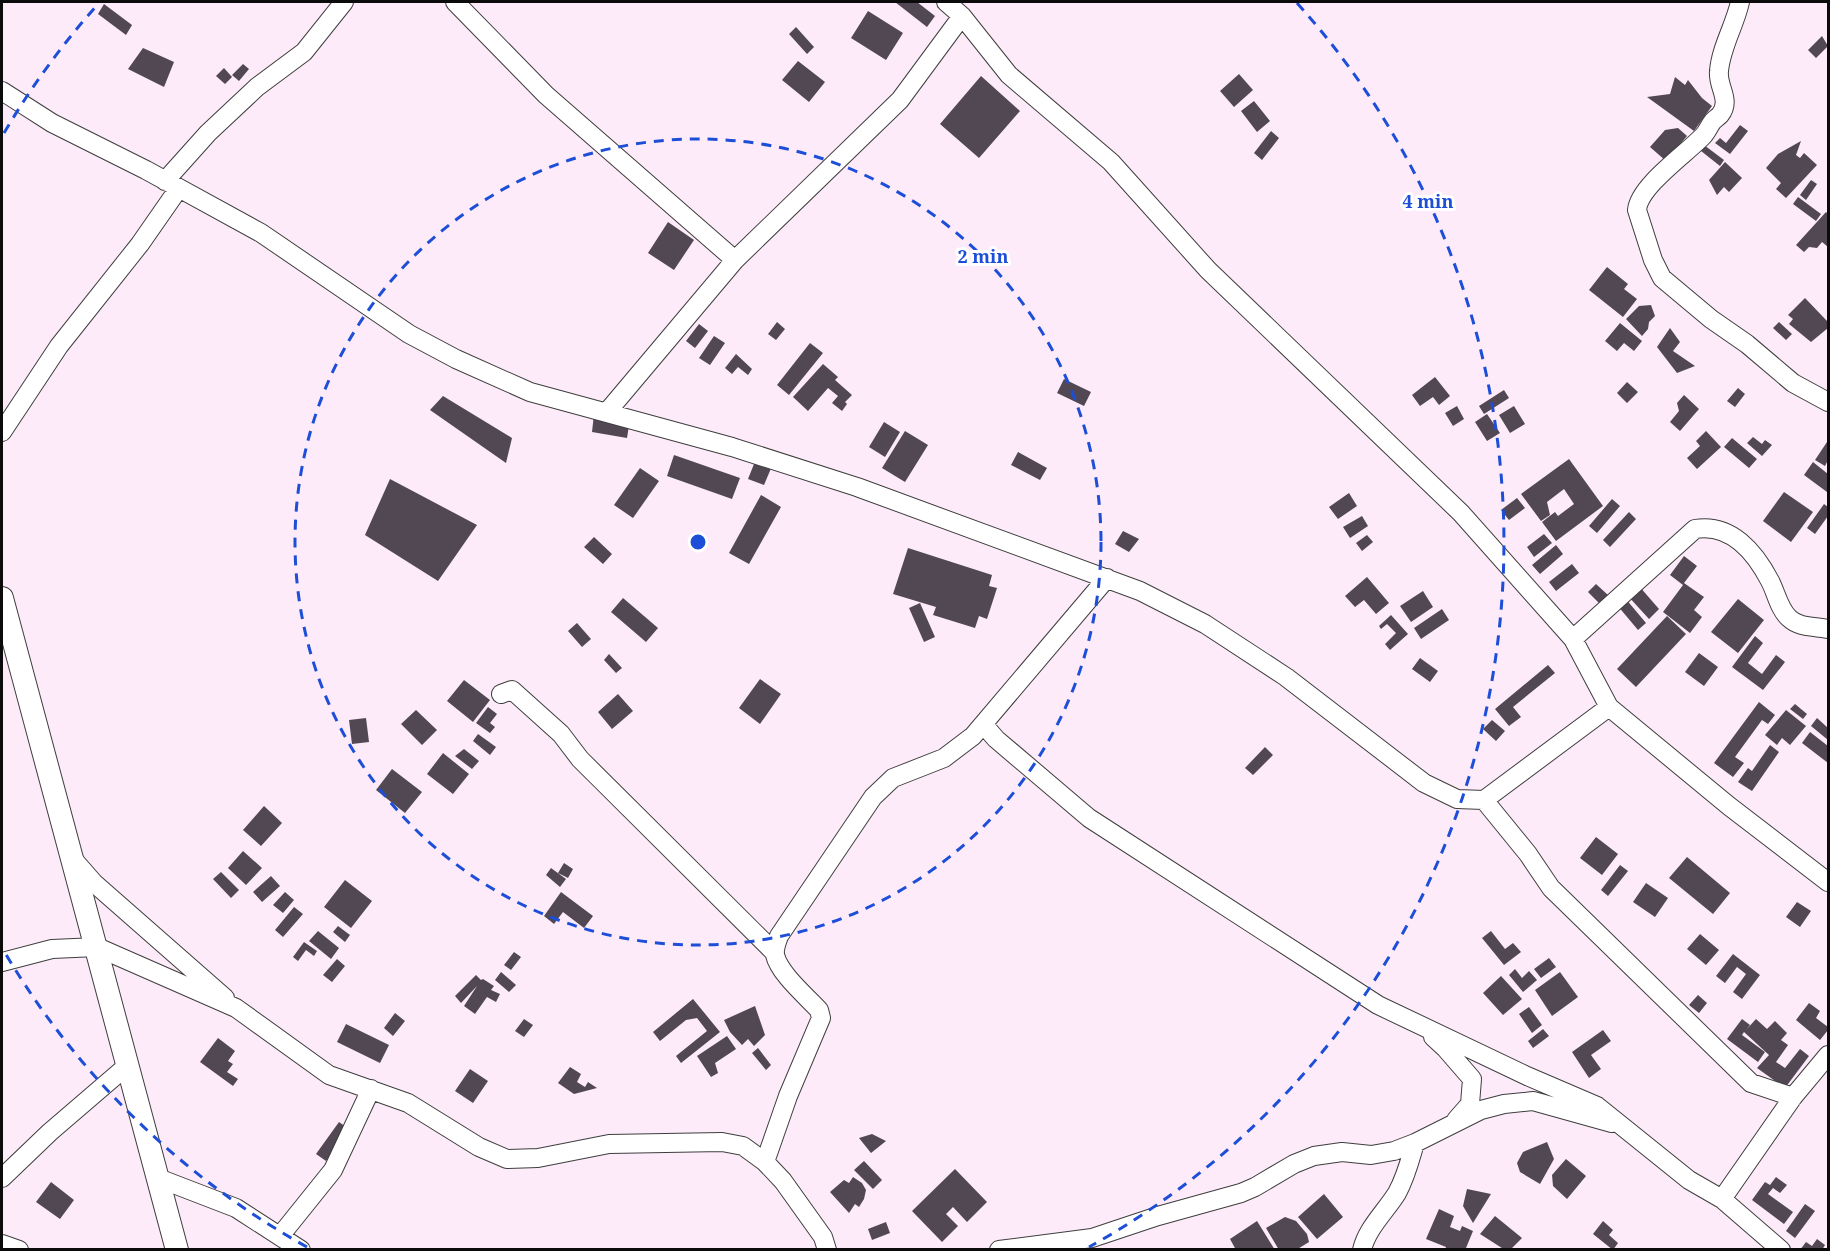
<svg xmlns="http://www.w3.org/2000/svg" width="1830" height="1251" viewBox="0 0 1830 1251" font-family="'Noto Serif',serif">
<style>
.building{fill:#514853}
.lines{fill:none;stroke-linecap:round;stroke-linejoin:round}
.minor-casing{stroke:#3e3e3e;stroke-width:20}
.tertiary-casing{stroke:#3e3e3e;stroke-width:24}
.minor{stroke:#fff;stroke-width:18}
.tertiary{stroke:#fff;stroke-width:22}
.ring{fill:none;stroke:#1d4ed8;stroke-width:3;stroke-dasharray:10 8}
.centre{fill:#1d4ed8;stroke:#fff;stroke-width:3}
.ring-label{font-size:18px;text-anchor:middle;font-weight:bold;fill:#1d4ed8;stroke:#fff;stroke-width:6;stroke-linejoin:round;paint-order:stroke}
</style>
<rect width="100%" height="100%" fill="#fdebf9"/>
<!-- building -->
<path class="building" d="M895,2h22l18,14 -8,11z
M104,4l28,21 -6,10 -28,-21z
M868,11l35,22 -17,27 -35,-22z
M796,27l18,20 -7,7 -18,-20z
M1822,36l6,10 -12,12 -8,-8z
M143,48l31,14 -10,25 -36,-18z
M798,61l27,21 -16,20 -27,-22z
M243,64l6,5 -10,12 -7,-6z
M224,68l8,9 -7,7 -9,-8z
M1239,74l14,16 -19,17 -14,-16z
M981,76l39,35 -41,47 -39,-34z
M1675,77l10,8 3,-5 14,18 10,8 -18,25 -47,-34 23,-3z
M1254,101l16,20 -13,11 -16,-21z
M1740,125l8,6 -18,23 -15,-11 5,-5 6,5z
M1678,128l9,8 -21,25 -16,-14 15,-17z
M1271,131l8,7 -17,22 -8,-7z
M1801,141l-5,14 4,3 4,-5 13,12 -31,33 -10,-9 5,-6 -15,-15 12,-14z
M1700,142l24,18 -4,6 -24,-19z
M1725,162l17,16 -13,14 -5,-5 -7,8 -8,-15z
M1811,180l6,4 -11,16 -6,-5z
M1798,197l23,17 -5,7 -23,-17z
M1826,212l2,2v33l-6,-5 -5,6 -8,-1 -5,5 -8,-7z
M668,222l26,18 -20,30 -26,-17z
M1607,267l21,17 -4,5 13,10 -14,18 -34,-27z
M1805,298l22,23 1,7 -17,14 -22,-18 4,-5 -5,-4z
M1651,305l4,11 -6,6 -1,7 -6,7 -16,-17 13,-13z
M777,322l8,7 -9,11 -8,-6z
M1779,322l13,12 -6,6 -13,-12z
M1620,323l22,18 -8,10 -10,-8 -7,8 -12,-10z
M699,324l9,7 -13,17 -9,-7z
M1670,328l10,14 -7,9 22,15 -18,7 -20,-26z
M714,336l11,7 -15,22 -11,-7z
M810,343l13,10 -34,42 -12,-10z
M736,354l16,15 -4,6 -10,-8 -6,7 -7,-6z
M823,364l15,13 -3,3 17,15 -7,7 2,2 -5,7 -10,-8 6,-7 -10,-8 -20,23 -15,-14z
M1435,377l15,19 -11,9 -6,-8 -13,9 -8,-11z
M1064,379l27,13 -7,14 -27,-13z
M1627,382l11,10 -11,11 -10,-10z
M1738,388l7,6 -10,13 -8,-6z
M1504,390l5,8 -25,16 -5,-8z
M1684,395l15,14 -19,22 -10,-9 9,-11 -2,-8z
M443,396l69,42 -6,25 -76,-53z
M1457,406l7,13 -11,7 -8,-13z
M1514,406l11,18 -15,9 -11,-18z
M594,414l36,5 -3,19 -35,-6z
M1487,414l13,19 -13,8 -12,-19z
M884,422l16,10 -15,25 -16,-10z
M905,431l23,14 -23,37 -23,-14z
M1706,431l15,16 -24,22 -10,-11 13,-12 -4,-5z
M1753,437l9,7 3,-4 7,5 -10,11 -15,-13z
M1732,438l25,21 -8,9 -25,-21z
M1827,442l1,1v17l-3,6 -10,-6z
M1018,452l29,16 -7,12 -29,-15z
M674,455l66,23 -8,21 -65,-23z
M756,459l16,7 -8,19 -16,-6z
M1569,459l34,47 -47,35 -14,-19 13,-10 3,4 16,-12 -10,-15 -17,13 3,13 -9,6 -20,-27z
M1813,462l15,12v16l-1,2 -23,-17z
M640,468l19,13 -26,37 -19,-13z
M390,479l87,46 -39,56 -73,-46z
M1784,492l29,20 -22,30 -28,-21z
M1349,493l8,13 -19,13 -9,-12z
M761,495l20,12 -32,57 -20,-11z
M1517,498l8,10 -16,12 -8,-10z
M1612,499l8,7 -23,27 -8,-7z
M1824,504l4,3v9l-13,18 -8,-6z
M1629,512l7,7 -26,28 -7,-7z
M1362,516l6,10 -18,12 -7,-11z
M1123,531l16,8 -10,13 -14,-8z
M1544,534l8,9 -18,14 -7,-10z
M1367,535l6,7 -11,9 -6,-8z
M594,537l18,17 -9,10 -19,-17z
M1556,545l7,9 -23,20 -8,-9z
M908,548l84,27 -3,11 8,2 -10,31 -8,-3 -4,12 -42,-13 3,-8 -43,-13z
M1684,556l13,10 -13,17 20,14 -10,13 8,7 -12,16 -27,-21 20,-27 -13,-10z
M1572,564l7,9 -23,18 -7,-9z
M1367,577l22,26 -13,11 -12,-14 -9,7 -10,-11z
M1596,584l12,11 -8,9 -12,-12z
M1639,586l20,23 -10,10 -21,-23z
M1423,591l10,16 -22,15 -11,-16z
M623,598l35,30 -12,14 -35,-30z
M1625,598l21,25 -8,7 -21,-25z
M1738,599l26,21 -26,33 -27,-21z
M920,603l15,34 -11,5 -15,-34z
M1442,609l7,11 -28,19 -7,-11z
M1391,615l17,19 -18,16 -5,-6 11,-11 -9,-9 -6,5 -2,-3z
M1667,616l19,18 -50,53 -19,-18z
M577,623l14,16 -9,8 -14,-16z
M1755,636l8,7 -15,20 14,11 14,-19 9,7 -22,28 -31,-23z
M1699,653l19,14 -14,19 -19,-14z
M609,654l13,14 -6,5 -12,-13z
M1420,658l18,13 -8,11 -18,-13z
M1548,665l7,8 -42,34 8,10 -12,9 -14,-17z
M760,679l21,15 -21,30 -21,-16z
M464,680l26,20 -17,22 -26,-21z
M618,694l15,17 -21,18 -14,-17z
M1759,702l16,13 -7,9 -6,-4 -27,37 9,6 -11,14 -19,-14z
M1795,704l12,10 -4,5 -13,-10z
M488,707l9,7 -7,9 5,4 -5,6 -14,-10z
M416,710l21,20 -15,15 -21,-21z
M1786,710l20,16 -16,19 -8,-7 -5,7 -12,-10z
M366,718l3,24 -17,2 -3,-24z
M1817,718l11,10v12l-17,-14z
M1492,720l13,11 -9,10 -13,-12z
M1810,732l18,14v17l-26,-20z
M478,734l18,13 -6,8 -17,-14z
M1770,745l9,7 -27,39 -14,-9 10,-14 4,3z
M1265,747l8,8 -20,20 -8,-7z
M464,749l15,12 -7,8 -17,-13z
M443,753l26,21 -16,20 -26,-20z
M392,769l30,23 -17,21 -29,-23z
M264,806l18,17 -21,23 -18,-16z
M1596,837l22,17 -16,21 -22,-17z
M243,851l19,17 -16,17 -18,-17z
M1687,857l43,36 -17,21 -44,-36z
M564,863l9,6 -5,9 -10,-5z
M1620,865l8,6 -20,25 -7,-6z
M551,868l15,11 -6,8 -14,-12z
M221,872l18,18 -8,8 -18,-19z
M271,876l9,10 -18,16 -9,-10z
M345,880l27,21 -21,27 -27,-21z
M1646,883l22,15 -13,19 -22,-15z
M285,892l9,8 -11,13 -10,-8z
M561,892l32,24 -9,12 -21,-16 -9,12 -10,-8z
M1797,902l14,9 -11,16 -14,-10z
M294,907l9,7 -20,23 -8,-7z
M338,926l12,9 -5,7 -12,-10z
M318,931l21,17 -8,11 -22,-18z
M1491,931l14,18 8,-6 8,9 -17,13 -22,-27z
M1700,934l19,16 -13,15 -19,-16z
M304,942l13,9 -3,5 -8,-6 -8,11 -5,-4z
M514,952l7,5 -10,13 -7,-5z
M1733,954l27,21 -18,24 -9,-7 13,-18 -9,-7 -12,16 -9,-7z
M1549,958l7,9 -15,11 -7,-9z
M337,959l8,7 -13,16 -9,-7z
M1515,969l7,9 7,-7 8,9 -14,12 -14,-17z
M501,972l15,13 -7,7 -14,-12z
M1560,972l18,25 -26,19 -17,-26z
M476,975l5,5 2,-1 11,7 -3,4 9,4 -4,8 -9,-5 -12,17 -11,-8 13,-20 -16,17 -6,-7z
M1501,976l21,23 -19,16 -20,-22z
M1698,995l9,8 -8,10 -10,-8z
M693,999l27,33 -39,31 -5,-7 31,-25 -10,-13 -11,2 -26,21 -7,-9z
M1809,1003l11,8 -4,7 12,9v3l-8,10 -24,-20z
M755,1006l10,29 -11,11 -6,-7 -6,6 -12,-13 -6,-12z
M1529,1007l13,18 -10,8 -13,-19z
M395,1013l10,8 -12,15 -9,-8z
M524,1019l9,6 -9,12 -9,-6z
M1742,1019l8,6 -4,5 10,-11 11,10 8,-8 12,12 -6,7 7,5 -12,17 9,6 15,-19 9,7 -24,32 -28,-20 12,-13 -25,-23 -2,3 23,17 -7,10 -31,-23z
M346,1024l43,21 -9,18 -43,-21z
M1543,1029l6,7 -16,12 -5,-7z
M1603,1030l8,11 -20,14 10,14 -12,9 -17,-26z
M727,1036l9,13 -21,14 3,10 -7,4 -14,-21z
M218,1038l17,13 -7,10 5,3 -6,8 11,7 -5,7 -33,-24z
M758,1048l13,17 -5,5 -14,-17z
M570,1067l11,7 -4,8 8,5 3,-5 9,6 -23,6 -16,-11z
M470,1069l18,12 -15,22 -18,-12z
M339,1122l10,7 -23,32 -10,-7z
M872,1134l14,7 -15,12 -12,-15z
M1547,1142l7,17 -14,25 -20,-12 -3,-9 6,-11z
M1566,1159l20,17 -19,23 -14,-13 -1,-11z
M864,1161l18,19 -9,9 -19,-19z
M955,1169l32,33 -20,20 -14,-15 -7,7 12,12 -16,16 -30,-31z
M853,1177l9,6 4,7 -2,9 -5,8 -4,-3 -6,9 -19,-21 14,-12 5,3z
M1776,1177l11,8 -7,8 -7,-5 -5,6 25,18 -9,12 -32,-24 13,-18 5,3z
M51,1182l23,18 -14,19 -24,-17z
M1467,1189l24,5 -18,29 -10,-17z
M1324,1194l19,23 -26,22 -19,-22z
M1805,1204l10,7 -20,27 -9,-7z
M1439,1209l15,7 -4,11 10,4 2,-5 11,5 -7,17 -21,2 1,-3 -20,-8z
M1495,1216l27,22 -12,12h-5l-25,-16z
M1285,1217l11,4 11,13 2,8 -13,8h-17l-13,-22z
M1257,1221l18,29h-39l-6,-11z
M1603,1221l10,9 -4,5 9,8 -5,7 -20,-16z
M886,1222l4,11 -18,7 -4,-11z
M1817,1239l8,6 -3,5h-22l6,-8 6,4z"/>
<g class="lines">
<defs>
<path id="minor" d="M455,2l91,93 189,165
M946,2l16,14 47,59 102,87 97,108 253,243 112,126 36,68 120,99 99,76
M1740,2c-5,23 -19,45 -21,69 -2,16 13,29 1,44 -2,2 -5,4 -7,6 -4,5 -6,11 -10,15 -16,17 -64,50 -66,74l16,50 9,18 49,41 36,25 46,39 35,19
M2,91l50,32 94,47 115,63 148,101 47,25 74,33 202,55 125,40 283,104 65,33 81,53 138,106 33,16 27,1 125,-93
M165,181l43,-48 49,-46 47,-35 40,-50
M607,412l128,-152 165,-160 62,-84
M2,432l57,-86 81,-102 39,-56
M1573,639l122,-110c36,-6 60,23 75,52 6,11 9,28 19,37 10,10 26,8 39,11
M501,694l11,-4 49,44 19,25 195,194
M983,724l13,15 93,79 289,187 149,71 70,30 92,74 33,19
M1484,800l44,54 23,34 200,195 42,14
M73,859l21,24 131,115
M2,962l50,-13 45,-2 139,61 93,67 79,28 71,44 28,12 31,-1 71,-14 113,-2 21,4 22,16 18,19 40,56 4,13
M1433,1037l13,12 26,30 -2,25 -14,16
M765,1162l23,-66 33,-78 -2,-8c-13,-14 -40,-37 -44,-55 -1,-7 2,-13 4,-19l94,-139 20,-19 51,-20 29,-22 134,-158
M2,1178l48,-46 78,-67
M158,1178l78,30 65,42
M280,1236l53,-66 38,-81
M2,1244l17,6
M999,1250l93,-12 66,-22 83,-23 14,-6 39,-23 20,-8 28,-4 29,3 23,-4 21,-8 66,-33 23,-6 29,-3 79,22
M1362,1250c5,-22 24,-39 35,-57 9,-16 13,-33 18,-50
M1781,1250l-59,-51 71,-102 35,-42"/>
<path id="tertiary" d="M2,598l175,652"/>
</defs>
<!-- minor casing -->
<use href="#minor" class="minor-casing"/>
<!-- tertiary casing -->
<use href="#tertiary" class="tertiary-casing"/>
<!-- minor -->
<use href="#minor" class="minor"/>
<!-- tertiary -->
<use href="#tertiary" class="tertiary"/>
</g>
<!-- distance rings -->
<g class="ring">
<circle cx="698" cy="542" r="403"/>
<path d="M307 1247A806 806 0 0 1 4 951M4 133A806 806 0 0 1 99 3M1297 3A806 806 0 0 1 1089 1247"/>
</g>
<circle cx="698" cy="542" r="9" class="centre"/>
<g class="ring-label">
<text x="1428" y="208">4 min</text>
<text x="983" y="263">2 min</text>
</g>
<!-- border -->
<rect width="1830" height="1251" fill="none" stroke="#0b0b0b" stroke-width="6"/>
</svg>
